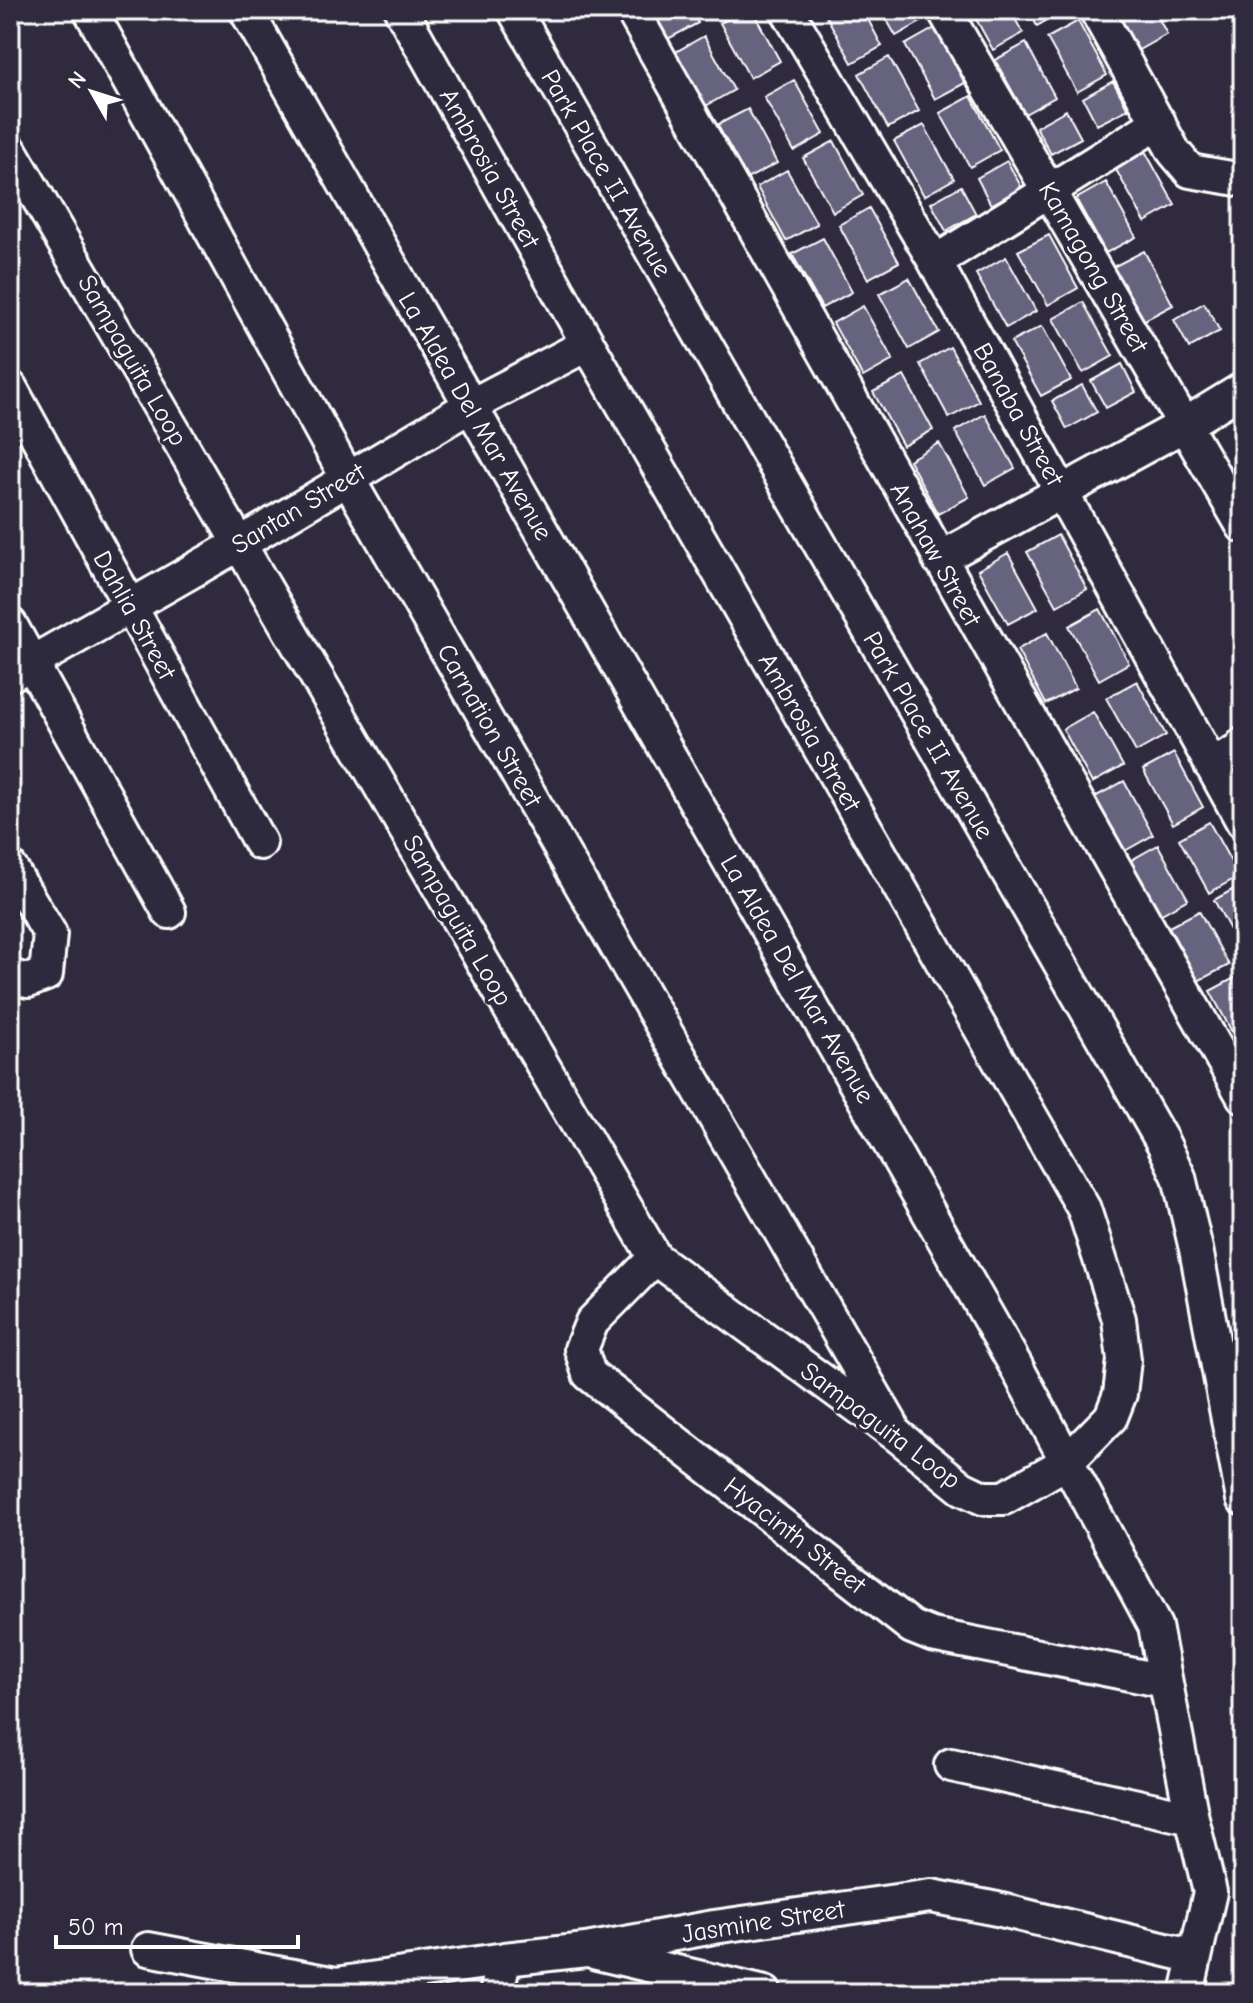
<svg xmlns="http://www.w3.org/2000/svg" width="1253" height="2003" viewBox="0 0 1253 2003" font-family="'Comic Neue',sans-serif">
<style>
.building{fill:#65637e;stroke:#fff;stroke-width:2}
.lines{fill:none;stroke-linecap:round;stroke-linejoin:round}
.street-casing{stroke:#fff;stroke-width:38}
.street{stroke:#2f2a3d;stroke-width:32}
.labels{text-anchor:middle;stroke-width:7;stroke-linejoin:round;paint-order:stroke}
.street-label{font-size:26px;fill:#fff;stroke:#2f2a3d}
</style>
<rect width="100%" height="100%" fill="#2f2a3d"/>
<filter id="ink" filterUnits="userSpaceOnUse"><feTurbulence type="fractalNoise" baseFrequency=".0125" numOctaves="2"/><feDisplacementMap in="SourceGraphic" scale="16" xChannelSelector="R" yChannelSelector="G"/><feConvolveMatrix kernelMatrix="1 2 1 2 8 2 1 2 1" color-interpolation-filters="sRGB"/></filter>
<g filter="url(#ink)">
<!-- building -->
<path class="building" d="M652,10h39l7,13 -30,16z
M745,10h7l28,51 -30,17 -30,-55z
M823,10h40l19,36 -30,17z
M881,10h40l5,9 -30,17z
M971,10h39l13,23 -30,17z
M1028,10h39l-30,16z
M1114,10h40l13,24 -30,17z
M1078,21l29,54 -30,17 -30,-54z
M935,28l30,55 -30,16 -30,-54z
M704,36l30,54 -30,17 -30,-54z
M1026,43l29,54 -30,17 -30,-54z
M889,57l30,54 -31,17 -29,-54z
M794,80l30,54 -30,17 -30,-54z
M1113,81l15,28 -31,16 -14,-27z
M971,96l29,54 -30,17 -30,-54z
M748,109l29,54 -30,16 -30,-54z
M1066,110l15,28 -30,16 -15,-27z
M924,125l30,54 -30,17 -30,-55z
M834,141l29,54 -30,17 -30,-54z
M1145,151l30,54 -30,17 -30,-54z
M1007,161l15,27 -31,17 -14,-27z
M787,170l30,54 -31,17 -29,-54z
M1106,182l30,55 -30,16 -30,-54z
M961,186l15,28 -30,17 -15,-28z
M869,208l30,54 -31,17 -29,-54z
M1049,235l29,53 -30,17 -30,-54z
M823,238l29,54 -30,16 -30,-54z
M1144,251l29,54 -30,16 -30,-54z
M1006,257l30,54 -30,17 -30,-54z
M909,278l30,54 -30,17 -30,-55z
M1083,302l30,54 -30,17 -30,-54z
M1204,303l16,28 -31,17 -15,-28z
M863,306l30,54 -30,17 -30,-54z
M1042,326l29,54 -30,16 -30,-54z
M950,347l29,54 -30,17 -29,-54z
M1122,364l14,28 -30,16 -15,-27z
M904,376l29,54 -30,16 -30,-54z
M1082,385l15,27 -30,17 -15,-28z
M985,414l30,54 -30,17 -30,-54z
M939,443l30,54 -31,17 -29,-54z
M1058,535l29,54 -30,17 -30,-54z
M1008,553l30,55 -30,16 -30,-54z
M1100,609l29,54 -30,17 -30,-54z
M1047,633l29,55 -30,16 -29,-54z
M1137,681l29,54 -30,17 -30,-54z
M1093,712l30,54 -31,17 -29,-54z
M1174,753l29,54 -30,17 -30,-54z
M1124,781l29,54 -30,17 -30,-54z
M1209,822l30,54 -30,17 -30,-54z
M1158,845l30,54 -30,17 -30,-54z
M1243,884v70l-29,-54z
M1199,911l30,54 -31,16 -29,-54z
M1240,975l3,5v63l-4,2 -29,-54z"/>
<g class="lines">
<defs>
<path id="street" d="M90,10l258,469 543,945
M246,10l771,1358 138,258 37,192 18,74 -23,101
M514,10l649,1133 16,34 17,72 47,250
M632,10l611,1086
M787,10l148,252 308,560
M944,10l299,516
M1096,10l78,142 16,19 53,9
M10,150l645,1108 243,178 64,52 21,10h21l63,-36 44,-45 9,-23 4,-34 -5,-41 -35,-110 -496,-865 -187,-334
M935,262l224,-140
M10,387l250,456
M939,559l247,-135 57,-35
M10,624l159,288
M10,675l231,-132 229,-137 118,-62
M1211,765l29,-16 3,-5
M10,867l40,67 -4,40 -18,7 -18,-5
M655,1258l-63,64 -11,27 8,25 323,253 20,8 233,46
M951,1765l241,53
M148,1949l188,35 169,-25 81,-9 128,-23 217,-31 66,13 198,48
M597,1953l168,40
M496,1993l9,-34"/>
</defs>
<!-- street casing -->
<use href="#street" class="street-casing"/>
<!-- street -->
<use href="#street" class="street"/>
</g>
</g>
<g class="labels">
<!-- street labels -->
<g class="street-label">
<text transform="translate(490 168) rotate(61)" y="9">Ambrosia Street</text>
<text transform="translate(607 173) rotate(60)" y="9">Park Place II Avenue</text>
<text transform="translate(1094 267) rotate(60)" y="9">Kamagong Street</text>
<text transform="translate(133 360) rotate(60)" y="9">Sampaguita Loop</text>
<text transform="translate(1019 414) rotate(61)" y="9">Banaba Street</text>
<text transform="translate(476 416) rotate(60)" y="9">La Aldea Del Mar Avenue</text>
<text transform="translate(298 508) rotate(-31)" y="9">Santan Street</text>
<text transform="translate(936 554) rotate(61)" y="9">Anahaw Street</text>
<text transform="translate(135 615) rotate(61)" y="9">Dahlia Street</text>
<text transform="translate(490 725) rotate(60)" y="9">Carnation Street</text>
<text transform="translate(810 732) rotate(60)" y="9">Ambrosia Street</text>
<text transform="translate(929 735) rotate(60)" y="9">Park Place II Avenue</text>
<text transform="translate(458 920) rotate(60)" y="9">Sampaguita Loop</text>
<text transform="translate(798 979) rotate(60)" y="9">La Aldea Del Mar Avenue</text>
<text transform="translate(881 1425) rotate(37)" y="9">Sampaguita Loop</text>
<text transform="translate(795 1535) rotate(38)" y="9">Hyacinth Street</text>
<text transform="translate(763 1921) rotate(-9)" y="9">Jasmine Street</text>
</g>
</g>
<!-- margin -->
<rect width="1253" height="2003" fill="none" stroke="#2f2a3d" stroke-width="40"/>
<rect x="20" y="20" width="1213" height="1963" fill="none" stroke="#fff" stroke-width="3" filter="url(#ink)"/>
<!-- north arrow -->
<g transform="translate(92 92) rotate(309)" stroke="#2f2a3d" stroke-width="6" paint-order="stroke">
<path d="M0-6L14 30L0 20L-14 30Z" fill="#ffffff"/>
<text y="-12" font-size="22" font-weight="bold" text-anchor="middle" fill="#ffffff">N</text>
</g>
<!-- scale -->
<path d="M56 1935v12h242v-12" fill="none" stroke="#ffffff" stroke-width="4"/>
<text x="68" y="1935" font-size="24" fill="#ffffff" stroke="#2f2a3d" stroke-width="6" paint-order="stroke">50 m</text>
</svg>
